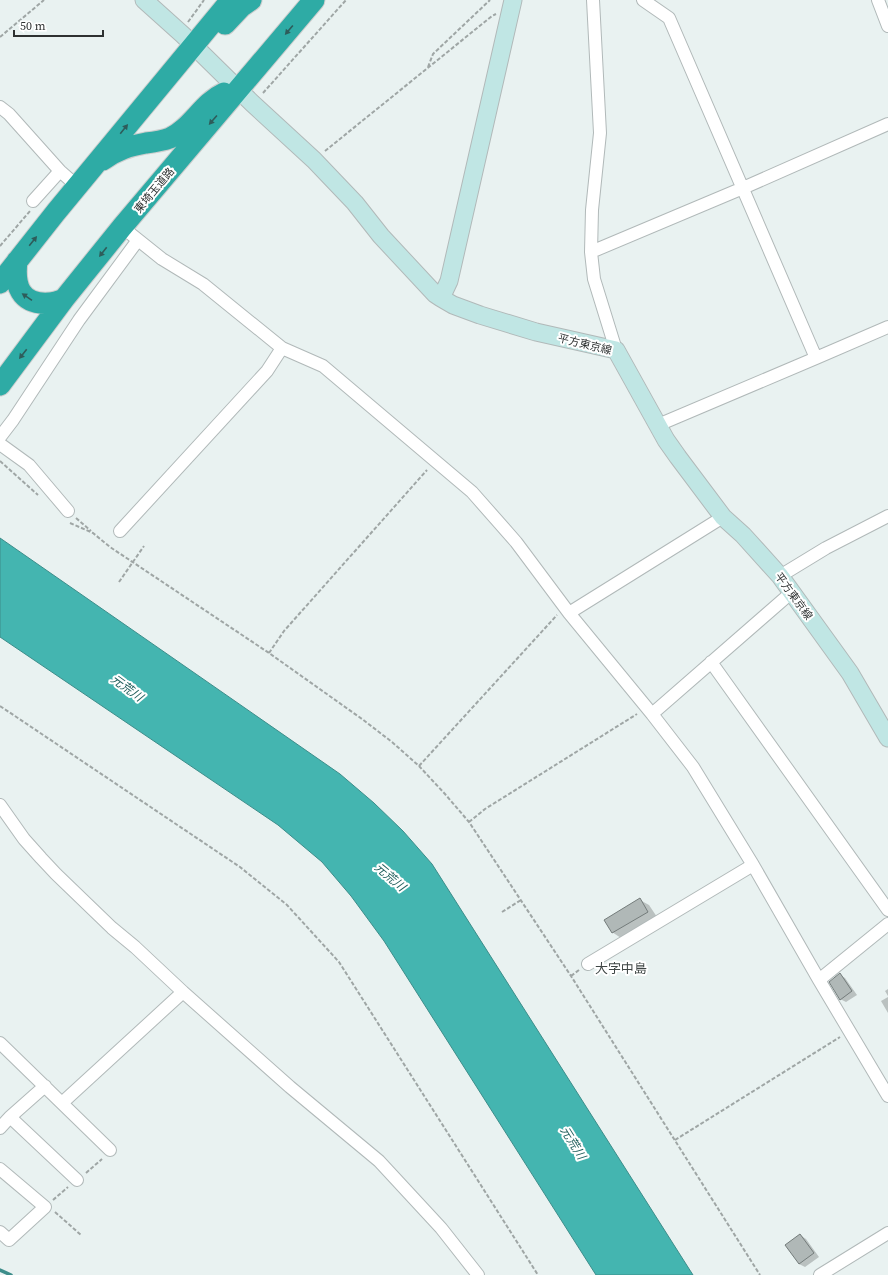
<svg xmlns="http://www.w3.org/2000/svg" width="888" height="1275" viewBox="0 0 888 1275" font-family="'Source Serif 4','Noto Sans JP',serif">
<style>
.water{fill:#44b5b0;stroke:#3d8d8a}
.shadow{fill:#0003}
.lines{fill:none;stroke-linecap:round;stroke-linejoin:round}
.stream{stroke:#3d8d8a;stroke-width:3.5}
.building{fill:#b0b8b7;stroke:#747c7b}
.street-casing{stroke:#b1b9b9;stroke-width:14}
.secondary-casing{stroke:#b1b9b9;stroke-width:19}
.highway-casing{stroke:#cdcece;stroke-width:23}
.path{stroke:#9fa6a5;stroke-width:2;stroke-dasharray:4 2;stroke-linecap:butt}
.street{stroke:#fff;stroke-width:12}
.secondary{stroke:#c0e6e4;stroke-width:17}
.highway{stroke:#2eaba5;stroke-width:21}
.oneway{fill:#2e5c5a}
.labels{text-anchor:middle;stroke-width:4;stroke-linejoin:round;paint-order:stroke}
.street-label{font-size:11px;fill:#2e3131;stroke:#fff}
.water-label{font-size:12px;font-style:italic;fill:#215f5c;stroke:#fff}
.quarter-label{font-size:13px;fill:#3f4645;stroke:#fff}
</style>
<rect width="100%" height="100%" fill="#e9f2f1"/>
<!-- water -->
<path class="water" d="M0,538l340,236 34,29 29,28 29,33 261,411h-97l-212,-334 -33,-45 -29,-34 -44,-37 -278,-188z"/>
<!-- shadow -->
<path class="shadow" d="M640,900l9,5 8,12 -36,21 -9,-6z
M840,975l5,3 12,17 -11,7 -6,-3z
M888,989v7l-3,-5z
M888,997v16l-7,-12z
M800,1235l6,4 13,18 -14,10 -6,-3z"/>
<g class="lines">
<!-- stream -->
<path class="stream" d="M0,1270l11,5"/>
</g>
<!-- building -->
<path class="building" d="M640,898l8,14 -36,21 -8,-13z
M840,973l12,18 -12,9 -11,-18z
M800,1234l14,19 -15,11 -14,-19z"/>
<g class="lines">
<defs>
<path id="street" d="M593,0l7,133 -8,77 -1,42 3,27 22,71
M643,0l26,18 147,340 72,-31
M878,0l10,26
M0,107l9,7 51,57 17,15
M33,201l27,-30
M122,227l40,32 41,25 79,64 41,18 149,126 44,50 53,71 83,101 41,53 60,98 66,115 69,116
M591,252l152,-64 145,-64
M658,425l158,-67
M0,437l13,-17 66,-100 59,-80
M0,444l29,21 39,46
M120,531l147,-160 15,-23
M780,576l46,-28 62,-32
M569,613l154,-96
M711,662l177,248
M652,714l140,-122
M0,805l24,34 17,19 15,16 56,54 23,19 48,45 107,95 89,74 62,67 37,47
M588,964l165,-99
M819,980l69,-56
M0,1043l110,107
M62,1103l121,-111
M10,1117l67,63
M0,1128l10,-11 35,-31
M0,1169l45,38 -36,33 -9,-8
M820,1275l68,-42"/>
<path id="secondary" d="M144,0l39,35 69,68 62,57 41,43 26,33 54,58 6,4
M513,0l-64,281 -8,17 12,7 27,10 56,17 80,18 50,90 12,17 45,60 20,18 37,41 70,97 38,65"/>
<path id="highway" d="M225,24l16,-17 10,-7
M103,160c13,-10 26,-14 43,-17 8,-1 16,-2 24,-5 22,-10 32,-35 54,-45
M17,261c-3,24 3,44 32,42 5,0 10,-2 15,-4
M0,283l56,-71 175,-212
M0,385l64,-86 58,-72 192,-227"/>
</defs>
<!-- street casing -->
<use href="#street" class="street-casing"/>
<!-- secondary casing -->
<use href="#secondary" class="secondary-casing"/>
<!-- highway casing -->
<use href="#highway" class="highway-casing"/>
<!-- path -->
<path class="path" d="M188,22l16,-22
M0,37l44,-37
M428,67l5,-13 57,-54
M263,93l83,-93
M325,151l167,-135 4,-2
M0,246l30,-35
M0,461l38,34
M76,518l15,13
M70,523l23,10 17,14 159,106 93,66 30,23 27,24 26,28 24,28 102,154 189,299
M119,582l25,-36
M269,653l15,-22 143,-161
M0,706l240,161 47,38 52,57 199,313
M419,766l138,-151
M469,822l16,-13 152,-95
M502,912l19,-12
M571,976l8,-6
M675,1140l165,-103
M86,1173l16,-14
M53,1200l15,-13
M55,1212l26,23"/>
<!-- street -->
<use href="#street" class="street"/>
<!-- secondary -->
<use href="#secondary" class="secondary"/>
<!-- highway -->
<use href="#highway" class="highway"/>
</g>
<!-- one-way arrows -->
<defs><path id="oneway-solid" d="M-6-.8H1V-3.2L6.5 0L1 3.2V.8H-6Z"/></defs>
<g class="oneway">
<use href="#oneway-solid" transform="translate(289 30) rotate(130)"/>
<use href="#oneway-solid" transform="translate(213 120) rotate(131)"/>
<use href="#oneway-solid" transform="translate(124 129) rotate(-51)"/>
<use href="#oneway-solid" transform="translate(33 241) rotate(-51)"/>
<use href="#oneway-solid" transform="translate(103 252) rotate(128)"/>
<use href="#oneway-solid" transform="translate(27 297) rotate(-146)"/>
<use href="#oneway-solid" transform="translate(23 354) rotate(128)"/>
</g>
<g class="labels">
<!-- street labels -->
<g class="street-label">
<text transform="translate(154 190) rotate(-50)" y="4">東埼玉道路</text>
<text transform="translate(585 344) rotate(14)" y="4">平方東京線</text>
<text transform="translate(794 596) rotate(54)" y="4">平方東京線</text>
</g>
<!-- water labels -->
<g class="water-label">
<text transform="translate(127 688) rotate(36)" y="4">元荒川</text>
<text transform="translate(390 877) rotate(40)" y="4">元荒川</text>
<text transform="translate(573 1143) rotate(58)" y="4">元荒川</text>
</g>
<!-- quarter labels -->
<g class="quarter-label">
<text x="621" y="973">大字中島</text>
</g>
</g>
<!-- scale -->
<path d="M14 30v6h89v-6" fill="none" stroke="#2e3131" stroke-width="2"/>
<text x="20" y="30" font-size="12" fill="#2e3131" stroke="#ffffff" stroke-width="3" paint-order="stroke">50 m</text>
</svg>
